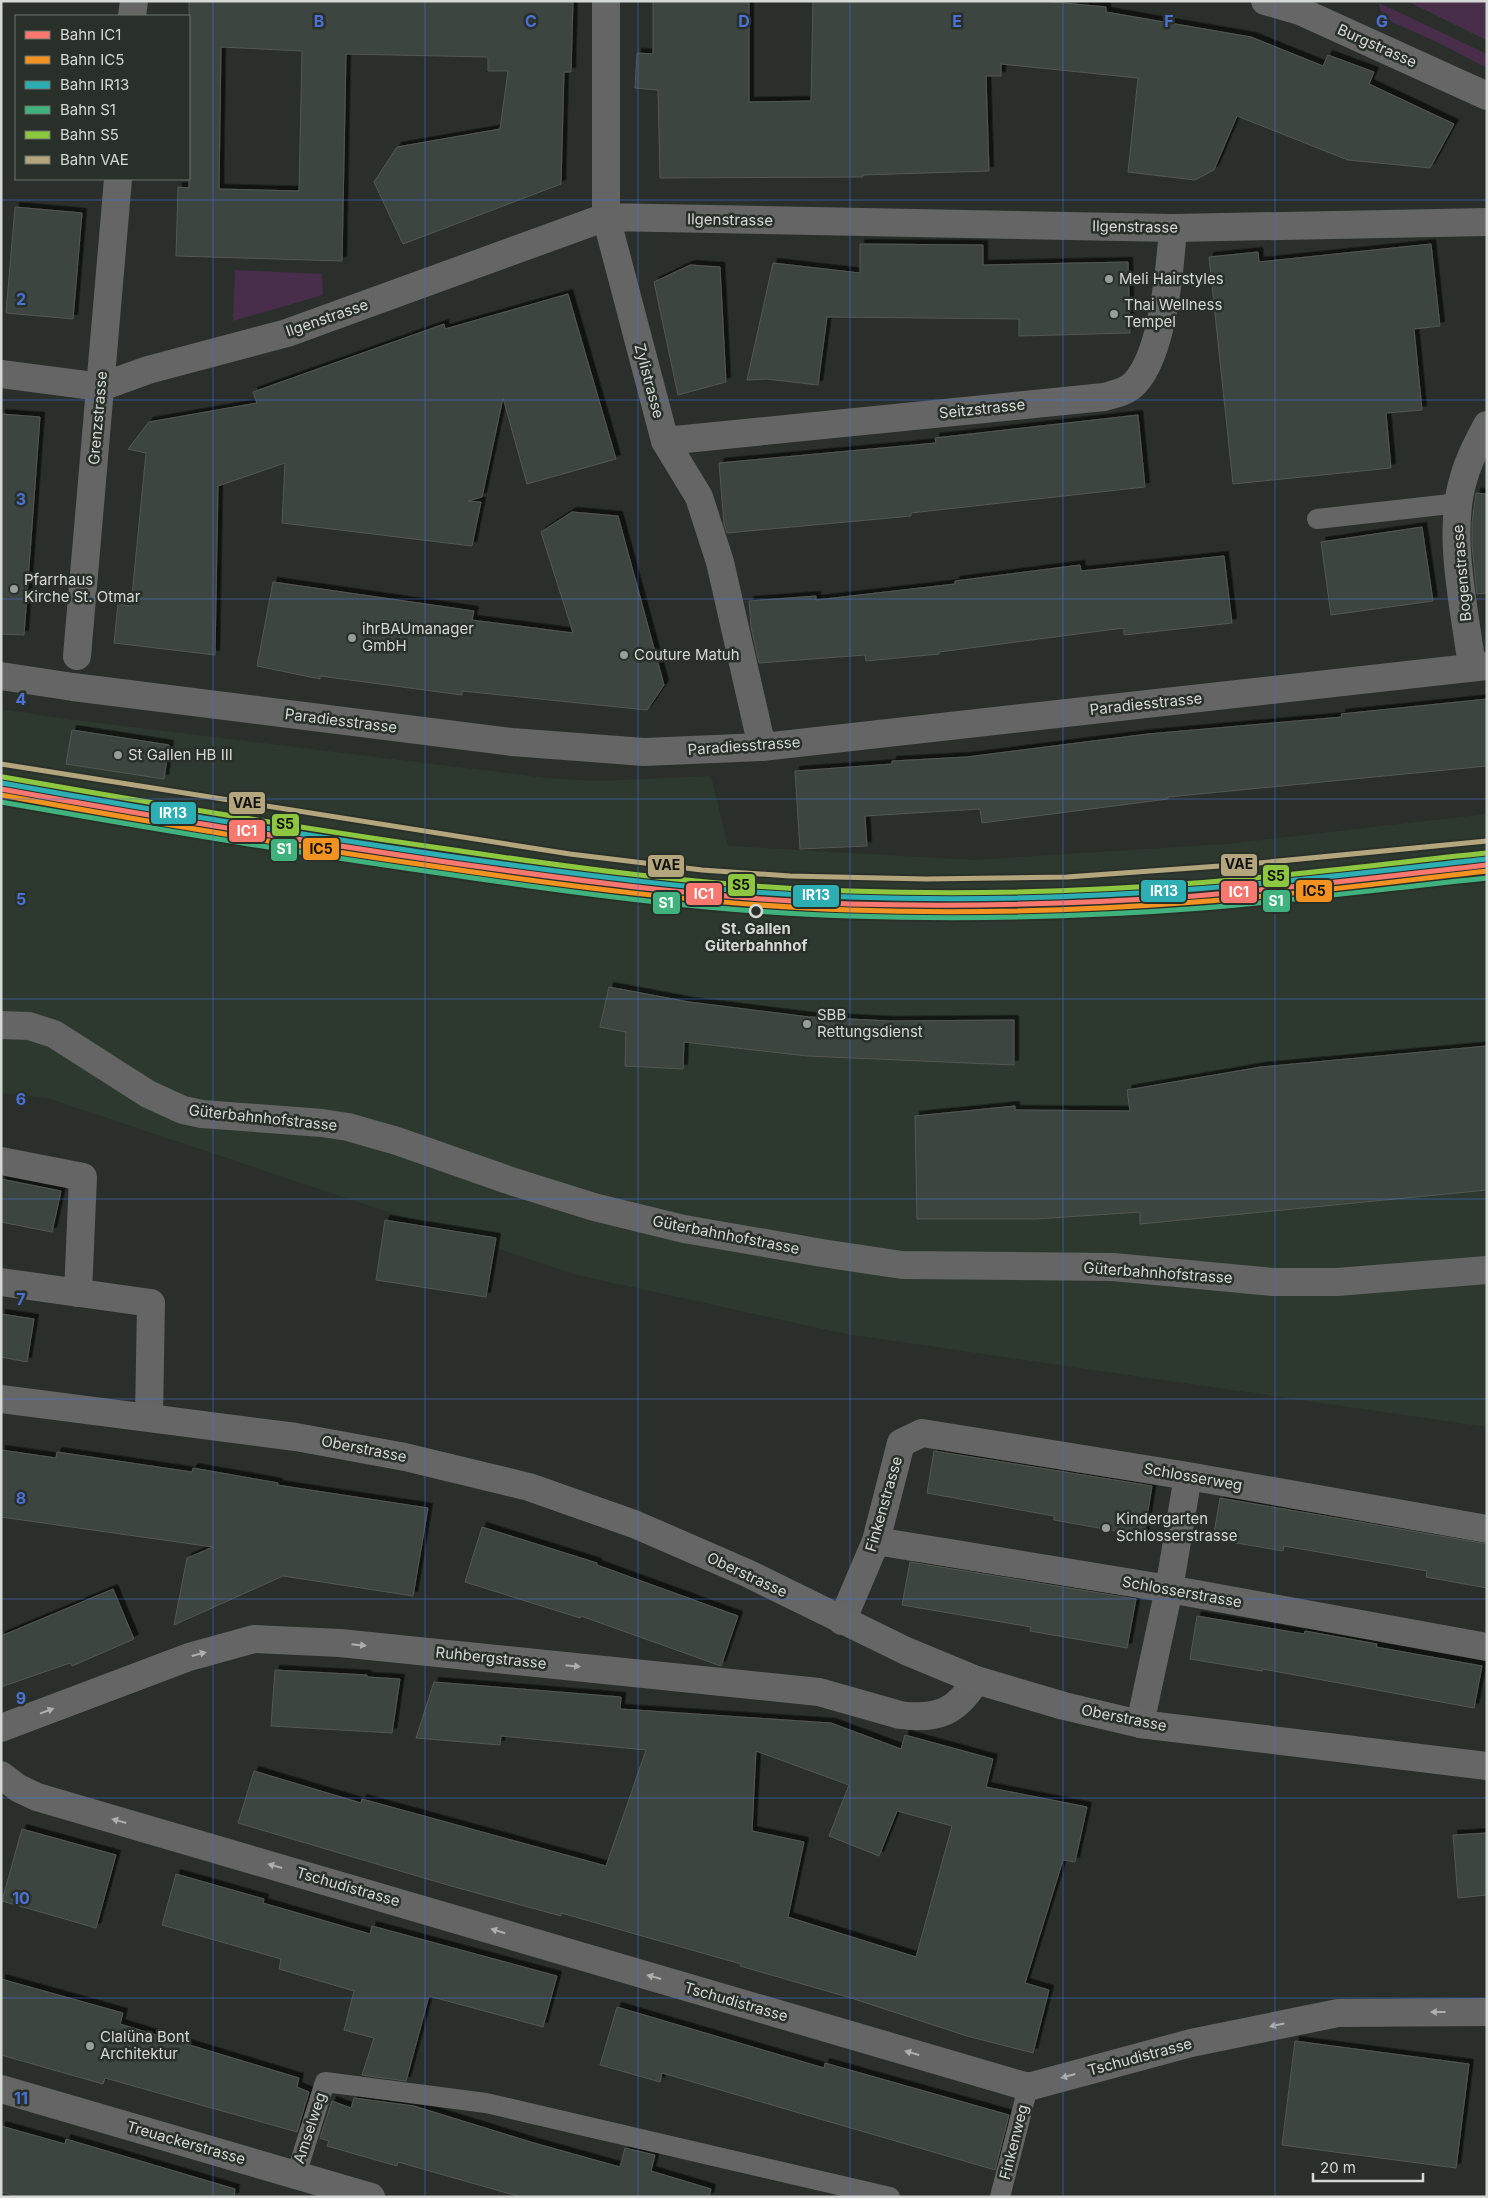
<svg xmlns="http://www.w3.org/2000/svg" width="1488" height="2198" viewBox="0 0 1488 2198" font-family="Inter,sans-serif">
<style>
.built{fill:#2d392f}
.green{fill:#482e4a}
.building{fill:#3c453f;stroke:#545754;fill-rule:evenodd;filter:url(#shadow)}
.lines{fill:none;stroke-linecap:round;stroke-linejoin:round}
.lane{stroke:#646564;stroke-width:20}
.street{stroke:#646564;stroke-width:28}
.secondary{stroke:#666;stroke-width:28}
.rail-1-casing{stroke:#29302a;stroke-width:9}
.rail-2-casing{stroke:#29302a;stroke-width:9}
.rail-3-casing{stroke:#29302a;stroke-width:9}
.rail-4-casing{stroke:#29302a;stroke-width:9}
.rail-5-casing{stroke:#29302a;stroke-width:9}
.rail-6-casing{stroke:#29302a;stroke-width:9}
.rail-1{stroke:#f8776e;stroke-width:5}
.rail-2{stroke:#f29220;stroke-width:5}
.rail-3{stroke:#2caeb3;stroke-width:5}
.rail-4{stroke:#40b27d;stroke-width:5}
.rail-5{stroke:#8dc63f;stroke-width:5}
.rail-6{stroke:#b3a57c;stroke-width:5}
.oneway{fill:#adb0ad}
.grid{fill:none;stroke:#4b71d7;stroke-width:1;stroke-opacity:0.55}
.poi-dot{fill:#989e9a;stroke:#29302a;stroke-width:2}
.stop-dot{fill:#29302a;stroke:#d4d9d5;stroke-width:2.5}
.labels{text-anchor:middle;stroke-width:5;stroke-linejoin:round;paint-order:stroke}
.street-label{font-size:15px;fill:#d4d9d5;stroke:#29302a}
.poi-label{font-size:15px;fill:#d4d9d5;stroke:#29302a;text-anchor:start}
.stop-label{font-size:15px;font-weight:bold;fill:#d4d9d5;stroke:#29302a}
.grid-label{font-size:16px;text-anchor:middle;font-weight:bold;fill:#4b71d7;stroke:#29302a;stroke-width:5;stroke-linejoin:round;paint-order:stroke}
.line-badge{stroke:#29302a;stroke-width:2}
.badge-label{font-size:14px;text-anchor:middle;font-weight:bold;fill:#fff}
.pale-badge-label{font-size:14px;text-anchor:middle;font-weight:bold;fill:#111}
</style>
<defs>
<filter id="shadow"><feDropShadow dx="4.5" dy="-4.5" stdDeviation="0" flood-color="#0009"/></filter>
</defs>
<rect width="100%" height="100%" fill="#2a2f2b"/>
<!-- built -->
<path class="built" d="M1,709l57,9 488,60 52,3 113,-5 17,70 246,14 252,-16 261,-30v613l-641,-93 -269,-59 -530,-177 -46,-5z"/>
<!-- green -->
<path class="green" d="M1407,1h80v39l-11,-5z
M1379,3l108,51v14l-50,-26 -45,-20 -12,-12z
M235,270l87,4 1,21 -90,26z"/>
<!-- building -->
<path class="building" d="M189,1h384l-2,71h-7l-3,112 -158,60 -29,-62 23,-35 103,-18 8,-58h-20v-14l-142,-3 -4,207 -166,-5 2,-69 11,1zM221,47l81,4 -3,140 -80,-2z
M653,1h96v101l62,-1 2,-100h230l63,6v5l145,25 72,29 5,-11 46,17 -5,12 85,40 -24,44 -82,-8 -111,-44 -23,54 -19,10 -67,-8 10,-94 -137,-14v12h-15l3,95 -126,4v2l-203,1 -2,-88 -23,-2 2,-35 16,1z
M15,207l67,6 -9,106 -67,-6z
M860,244l123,1v20l145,-3 2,71 -111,3v-17l-192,-2 -9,68 -51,-6 -20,1 26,-117 87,10z
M1431,244l9,82 -26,3 8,81 -36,3 5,55 -158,16 -24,-227 49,-5 1,10z
M690,265l30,2 6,115 -48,13 -24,-113z
M568,294l48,165 -89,25 -24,-86 -21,99 -14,4 13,1 -9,44 -190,-23 3,-60 -67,23 -3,169 -101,-12 4,-39 13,2 15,-153 -18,-4 21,-27 108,-19 -4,-11 191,-68 1,5z
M1,414l39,3 -16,218 -23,-1z
M1138,415l7,72 -234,26v3l-184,17 -3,-9 -5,-61 217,-20 -1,-5z
M1476,493l11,1v99l-10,1 -5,-48v-23z
M572,512l46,4 46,169 -17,25 -185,-19v4l-142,-19v3l-63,-13 16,-84 201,29 -2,9 101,13 -32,-101z
M1422,527l11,74 -102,14 -10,-73z
M1224,556l8,67 -108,12v-7l-185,24v2l-73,7 -1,-6 -106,8 -8,-36 -2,-26 67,-5v4l139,-16v-3l125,-16 1,6z
M1487,699v67l-319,31v2l-186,24 -2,-14 -115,7 2,30 -67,3 -5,-78 97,-7v-3l75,-4 181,-23 194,-17 -1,-3z
M72,730l97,15 -5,34 -98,-15z
M609,987l80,15 120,15 81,4 124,-1v45l-207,-9 -123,-14 -1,27 -58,-3 1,-34 -26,-5z
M1487,1046v144l-347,34v-12l-104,7h-119l-2,-103 100,-10v4l115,1 -3,-21 134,-23z
M1,1179l60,12 -9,41 -51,-10z
M385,1220l111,18 -10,59 -110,-17z
M1,1314l33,5 -7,43 -26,-5z
M1,1450l55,8 1,-6 135,20 1,-4 85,15 -1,2 151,23 -15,88 -130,-20 -109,49 13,-67 26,-11 -212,-30z
M934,1451l218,35 -8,50 -90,-16v-4l-127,-23z
M1220,1498l267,46v44l-61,-11 1,-6 -143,-25 -1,5 -70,-12z
M482,1527l115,36v2l141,51 -17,50 -140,-50 -1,2 -115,-36z
M910,1562l226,37 -9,49 -97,-17 1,-4 -129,-22z
M113,1589l21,50 -62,27 -2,-3 -69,24v-51z
M1197,1616l107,18 1,-3 72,13 -1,3 106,19 -8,42 -211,-39 -1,2 -72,-12z
M275,1670l92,5v2l33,2 -8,54 -121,-7z
M434,1682l187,15 -1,12 211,14 70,26 4,-14 88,24 -7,28 101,20 -12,55 -12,-2 -38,123 24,7 -16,63 -66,-17 -116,-38 -111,-32 1,-2 -180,-51v3l-110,-30 -213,-63 16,-52 107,32 1,-4 244,67 40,-116 -145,-14 -1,9 -84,-7zM756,1751l93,34 -20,51 50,20 18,-45 55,15 -36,131 -128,-40 16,-75 -52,-11z
M22,1829l94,26 -20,73 -94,-27z
M1487,1833v62l-29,3 -5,-63z
M176,1874l88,25 -1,4 107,31 2,-8 185,50 -14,51 -114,-31 -23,85 -44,-6 12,-37 -30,-8 10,-39 -75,-22 2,-10 -119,-34z
M1,1979l122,34 -3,11 179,54 -2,9 12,5 -12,40 -192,-54 -2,6 -102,-29z
M617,2007l207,61 1,-5 184,52 -14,55 -333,-97 -2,9 -60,-17z
M1295,2041l174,23 -13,104 -174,-23z
M354,2098l60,8 120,37 86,24 5,-19 30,7 -4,16 60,18 -2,8h-188l-123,-35 -1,4 -70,-20 2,-5 -9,-3 12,-37 19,7z
M1,2126l64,18 1,-5 169,50 -1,8h-215l-18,-5z"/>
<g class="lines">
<!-- lane -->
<path class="lane" d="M1317,519l142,-16
M296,2175l29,-93 161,21 404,94
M1000,2197l28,-110"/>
<!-- street -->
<path class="street" d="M606,1v216l59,224 34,56 21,65 42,185
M132,16l2,-15
M1,374l100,13 47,-17 139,-37 319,-116 567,11 314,-6
M665,441l439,-44c10,-3 23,-5 31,-14 28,-30 35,-114 38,-155
M77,656l41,-477
M1472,667c-7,-57 -26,-134 -8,-190 5,-18 14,-35 23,-52
M1,676l72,11 439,55 132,10 118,-5 725,-81
M1,1025l28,1 25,8 94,60 35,16 19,4 120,9 26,4 49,14 111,39 86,27 90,22 138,24 80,12 211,2 160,15h64l150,-12
M1,1161l82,16 -5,116
M1,1282l150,21 -2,114
M876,1541l293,48 318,58
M842,1621l34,-80 25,-98 21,-10 266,43 299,53
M1140,1724l29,-135 19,-113
M1,1728l188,-71 65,-18 86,4 479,49 81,23c37,5 57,-3 76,-35
M1,1775l17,13 19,9 991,290 163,-44 147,-30 149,-1
M1,2089l370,108"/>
<!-- secondary -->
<path class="secondary" d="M1265,1l35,10 187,85
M1,1399l295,38 109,20 124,30 105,37 113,49 159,78 70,29 88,26 76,18 347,42"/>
<defs>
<path id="rail-1" d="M1,789c148,27 296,51 445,73 134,19 269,37 404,42 115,3 230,0 345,-8 98,-8 195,-20 292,-31"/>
<path id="rail-2" d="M1,795c148,27 296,52 445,73 134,20 269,37 404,42 115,4 230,1 345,-8 98,-7 195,-20 292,-31"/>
<path id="rail-3" d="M2,783c148,27 296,51 445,73 133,19 268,37 403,41 115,4 230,1 345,-8 97,-7 194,-19 291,-30"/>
<path id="rail-4" d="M1,802c148,26 296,51 445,72 134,20 269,38 404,42 117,4 235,1 353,-8 95,-8 189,-20 284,-30"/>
<path id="rail-5" d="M3,777c148,26 296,51 444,72 134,20 268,38 403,42 115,4 230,1 345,-8 97,-7 194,-20 291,-30"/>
<path id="rail-6" d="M1,764l569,90 132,16 88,6 136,3 141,-2 181,-13 239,-23"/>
</defs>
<!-- rail-1 casing -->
<use href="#rail-1" class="rail-1-casing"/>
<!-- rail-2 casing -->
<use href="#rail-2" class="rail-2-casing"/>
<!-- rail-3 casing -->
<use href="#rail-3" class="rail-3-casing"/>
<!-- rail-4 casing -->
<use href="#rail-4" class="rail-4-casing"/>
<!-- rail-5 casing -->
<use href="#rail-5" class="rail-5-casing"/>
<!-- rail-6 casing -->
<use href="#rail-6" class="rail-6-casing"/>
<!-- rail-1 -->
<use href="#rail-1" class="rail-1"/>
<!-- rail-2 -->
<use href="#rail-2" class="rail-2"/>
<!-- rail-3 -->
<use href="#rail-3" class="rail-3"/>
<!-- rail-4 -->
<use href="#rail-4" class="rail-4"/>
<!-- rail-5 -->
<use href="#rail-5" class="rail-5"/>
<!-- rail-6 -->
<use href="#rail-6" class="rail-6"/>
</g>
<!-- one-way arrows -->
<defs><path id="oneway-solid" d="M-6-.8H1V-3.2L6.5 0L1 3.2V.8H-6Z" transform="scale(1.25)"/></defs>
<g class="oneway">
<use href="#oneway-solid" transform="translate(359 1645) rotate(6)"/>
<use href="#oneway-solid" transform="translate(199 1654) rotate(-15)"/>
<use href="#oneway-solid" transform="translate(573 1666) rotate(6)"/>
<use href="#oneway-solid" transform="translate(47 1711) rotate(-21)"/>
<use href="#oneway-solid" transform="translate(119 1821) rotate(-164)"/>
<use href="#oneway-solid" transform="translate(275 1866) rotate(-164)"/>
<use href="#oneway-solid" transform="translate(498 1931) rotate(-163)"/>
<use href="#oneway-solid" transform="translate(654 1977) rotate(-164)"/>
<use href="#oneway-solid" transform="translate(1438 2012) rotate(180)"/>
<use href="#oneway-solid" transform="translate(1277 2025) rotate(168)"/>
<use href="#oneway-solid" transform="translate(912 2053) rotate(-164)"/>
<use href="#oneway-solid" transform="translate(1068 2076) rotate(165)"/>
</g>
<!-- grid -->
<path class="grid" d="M213,1v2196M425,1v2196M638,1v2196M850,1v2196M1063,1v2196M1275,1v2196M1,200h1486M1,400h1486M1,599h1486M1,799h1486M1,999h1486M1,1199h1486M1,1399h1486M1,1599h1486M1,1798h1486M1,1998h1486"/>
<!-- markers -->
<g class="poi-dot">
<circle cx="1109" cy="279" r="5"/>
<circle cx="1114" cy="314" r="5"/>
<circle cx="14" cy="589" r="5"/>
<circle cx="352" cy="638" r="5"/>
<circle cx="624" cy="655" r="5"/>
<circle cx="118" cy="755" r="5"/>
<circle cx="807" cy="1024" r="5"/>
<circle cx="1106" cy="1528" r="5"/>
<circle cx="90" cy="2046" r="5"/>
</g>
<circle class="stop-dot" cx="756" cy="911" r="6"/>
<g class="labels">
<!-- street labels -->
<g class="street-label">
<text transform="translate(1377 46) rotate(24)" y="5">Burgstrasse</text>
<text transform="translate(730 220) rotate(1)" y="5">Ilgenstrasse</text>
<text transform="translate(1135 227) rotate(1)" y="5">Ilgenstrasse</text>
<text transform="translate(327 318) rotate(-19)" y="5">Ilgenstrasse</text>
<text transform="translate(649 381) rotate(75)" y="5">Zylistrasse</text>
<text transform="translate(982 409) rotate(-6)" y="5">Seitzstrasse</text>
<text transform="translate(98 418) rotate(-85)" y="5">Grenzstrasse</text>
<text transform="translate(1462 573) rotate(-95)" y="5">Bogenstrasse</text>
<text transform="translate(1146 704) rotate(-6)" y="5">Paradiesstrasse</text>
<text transform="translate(341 721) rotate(7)" y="5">Paradiesstrasse</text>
<text transform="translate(744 746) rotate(-4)" y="5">Paradiesstrasse</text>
<text transform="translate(263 1118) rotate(6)" y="5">Güterbahnhofstrasse</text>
<text transform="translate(726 1235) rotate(11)" y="5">Güterbahnhofstrasse</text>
<text transform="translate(1158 1273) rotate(4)" y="5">Güterbahnhofstrasse</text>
<text transform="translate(364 1449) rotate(11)" y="5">Oberstrasse</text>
<text transform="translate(1193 1477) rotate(10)" y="5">Schlosserweg</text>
<text transform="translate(884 1504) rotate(-74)" y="5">Finkenstrasse</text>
<text transform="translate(747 1575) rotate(25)" y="5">Oberstrasse</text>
<text transform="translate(1182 1592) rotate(10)" y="5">Schlosserstrasse</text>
<text transform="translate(491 1658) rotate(6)" y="5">Ruhbergstrasse</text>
<text transform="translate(1124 1718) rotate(11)" y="5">Oberstrasse</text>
<text transform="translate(348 1887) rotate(16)" y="5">Tschudistrasse</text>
<text transform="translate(736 2002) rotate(16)" y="5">Tschudistrasse</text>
<text transform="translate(1140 2057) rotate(-15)" y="5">Tschudistrasse</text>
<text transform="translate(310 2128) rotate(-72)" y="5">Amselweg</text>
<text transform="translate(1014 2142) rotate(-76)" y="5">Finkenweg</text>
<text transform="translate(186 2143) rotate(16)" y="5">Treuackerstrasse</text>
</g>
<!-- poi labels -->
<g class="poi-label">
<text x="1119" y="284">Meli Hairstyles</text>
<text x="1124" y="310">Thai Wellness<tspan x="1124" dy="17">Tempel</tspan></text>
<text x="24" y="585">Pfarrhaus<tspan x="24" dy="17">Kirche St. Otmar</tspan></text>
<text x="362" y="634">ihrBAUmanager<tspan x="362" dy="17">GmbH</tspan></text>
<text x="634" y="660">Couture Matuh</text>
<text x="128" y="760">St Gallen HB III</text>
<text x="817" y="1020">SBB<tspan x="817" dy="17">Rettungsdienst</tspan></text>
<text x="1116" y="1524">Kindergarten<tspan x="1116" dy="17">Schlosserstrasse</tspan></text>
<text x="100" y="2042">Clalüna Bont<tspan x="100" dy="17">Architektur</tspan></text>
</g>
<!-- stop labels -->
<g class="stop-label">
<text x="756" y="934">St. Gallen<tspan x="756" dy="17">Güterbahnhof</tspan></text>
</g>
</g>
<g class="grid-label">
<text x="319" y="27">B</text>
<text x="531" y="27">C</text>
<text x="744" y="27">D</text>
<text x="957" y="27">E</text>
<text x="1169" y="27">F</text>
<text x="1382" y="27">G</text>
<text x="21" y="305">2</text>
<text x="21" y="505">3</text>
<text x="21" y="705">4</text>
<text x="21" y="905">5</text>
<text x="21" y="1105">6</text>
<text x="21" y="1305">7</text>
<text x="21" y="1504">8</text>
<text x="21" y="1704">9</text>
<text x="21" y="1904">10</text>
<text x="21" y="2104">11</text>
</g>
<g class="line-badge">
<rect x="228" y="791" width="38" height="24" rx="5" fill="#b3a57c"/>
<rect x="150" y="801" width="47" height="24" rx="5" fill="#2caeb3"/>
<rect x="271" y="813" width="29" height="24" rx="5" fill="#8dc63f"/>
<rect x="228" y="819" width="38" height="24" rx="5" fill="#f8776e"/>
<rect x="302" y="837" width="38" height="24" rx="5" fill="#f29220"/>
<rect x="270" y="838" width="28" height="24" rx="5" fill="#40b27d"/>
<rect x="1220" y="853" width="38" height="24" rx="5" fill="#b3a57c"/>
<rect x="647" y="854" width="38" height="24" rx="5" fill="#b3a57c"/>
<rect x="1262" y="864" width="28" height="24" rx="5" fill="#8dc63f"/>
<rect x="727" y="873" width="29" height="24" rx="5" fill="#8dc63f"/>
<rect x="1295" y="879" width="38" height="24" rx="5" fill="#f29220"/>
<rect x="1140" y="879" width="47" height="24" rx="5" fill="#2caeb3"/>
<rect x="1220" y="880" width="38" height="24" rx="5" fill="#f8776e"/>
<rect x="685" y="882" width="38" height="24" rx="5" fill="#f8776e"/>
<rect x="792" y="884" width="48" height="24" rx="5" fill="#2caeb3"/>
<rect x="1262" y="889" width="29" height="24" rx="5" fill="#40b27d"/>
<rect x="652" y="891" width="29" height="24" rx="5" fill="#40b27d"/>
</g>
<g class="badge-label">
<text x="173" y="818">IR13</text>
<text x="247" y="836">IC1</text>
<text x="284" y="854">S1</text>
<text x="1164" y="896">IR13</text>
<text x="1239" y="897">IC1</text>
<text x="704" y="899">IC1</text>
<text x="816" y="900">IR13</text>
<text x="1276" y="906">S1</text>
<text x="666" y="908">S1</text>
</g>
<g class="pale-badge-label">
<text x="247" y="808">VAE</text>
<text x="285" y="829">S5</text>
<text x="321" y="854">IC5</text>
<text x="1239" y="869">VAE</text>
<text x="666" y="870">VAE</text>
<text x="1276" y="881">S5</text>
<text x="741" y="890">S5</text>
<text x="1314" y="896">IC5</text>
</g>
<!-- border -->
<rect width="1488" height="2198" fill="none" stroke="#d4d9d5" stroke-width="5"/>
<!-- legend -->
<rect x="15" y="15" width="175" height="165" fill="#29302a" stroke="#6d746e"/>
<rect x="25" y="31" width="25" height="8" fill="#f8776e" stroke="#6d746e"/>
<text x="60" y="40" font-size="15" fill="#d4d9d5">Bahn IC1</text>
<rect x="25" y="56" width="25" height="8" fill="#f29220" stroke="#6d746e"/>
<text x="60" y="65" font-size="15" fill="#d4d9d5">Bahn IC5</text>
<rect x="25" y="81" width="25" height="8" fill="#2caeb3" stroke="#6d746e"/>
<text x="60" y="90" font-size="15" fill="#d4d9d5">Bahn IR13</text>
<rect x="25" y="106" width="25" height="8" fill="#40b27d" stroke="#6d746e"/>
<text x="60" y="115" font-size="15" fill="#d4d9d5">Bahn S1</text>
<rect x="25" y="131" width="25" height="8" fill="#8dc63f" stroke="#6d746e"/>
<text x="60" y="140" font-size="15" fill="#d4d9d5">Bahn S5</text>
<rect x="25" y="156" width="25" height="8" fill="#b3a57c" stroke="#6d746e"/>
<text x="60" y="165" font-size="15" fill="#d4d9d5">Bahn VAE</text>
<!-- scale -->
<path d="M1313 2173v8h110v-8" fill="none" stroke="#d4d9d5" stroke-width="2.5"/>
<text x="1320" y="2173" font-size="15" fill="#d4d9d5" stroke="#29302a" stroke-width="4" paint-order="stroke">20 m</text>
</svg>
